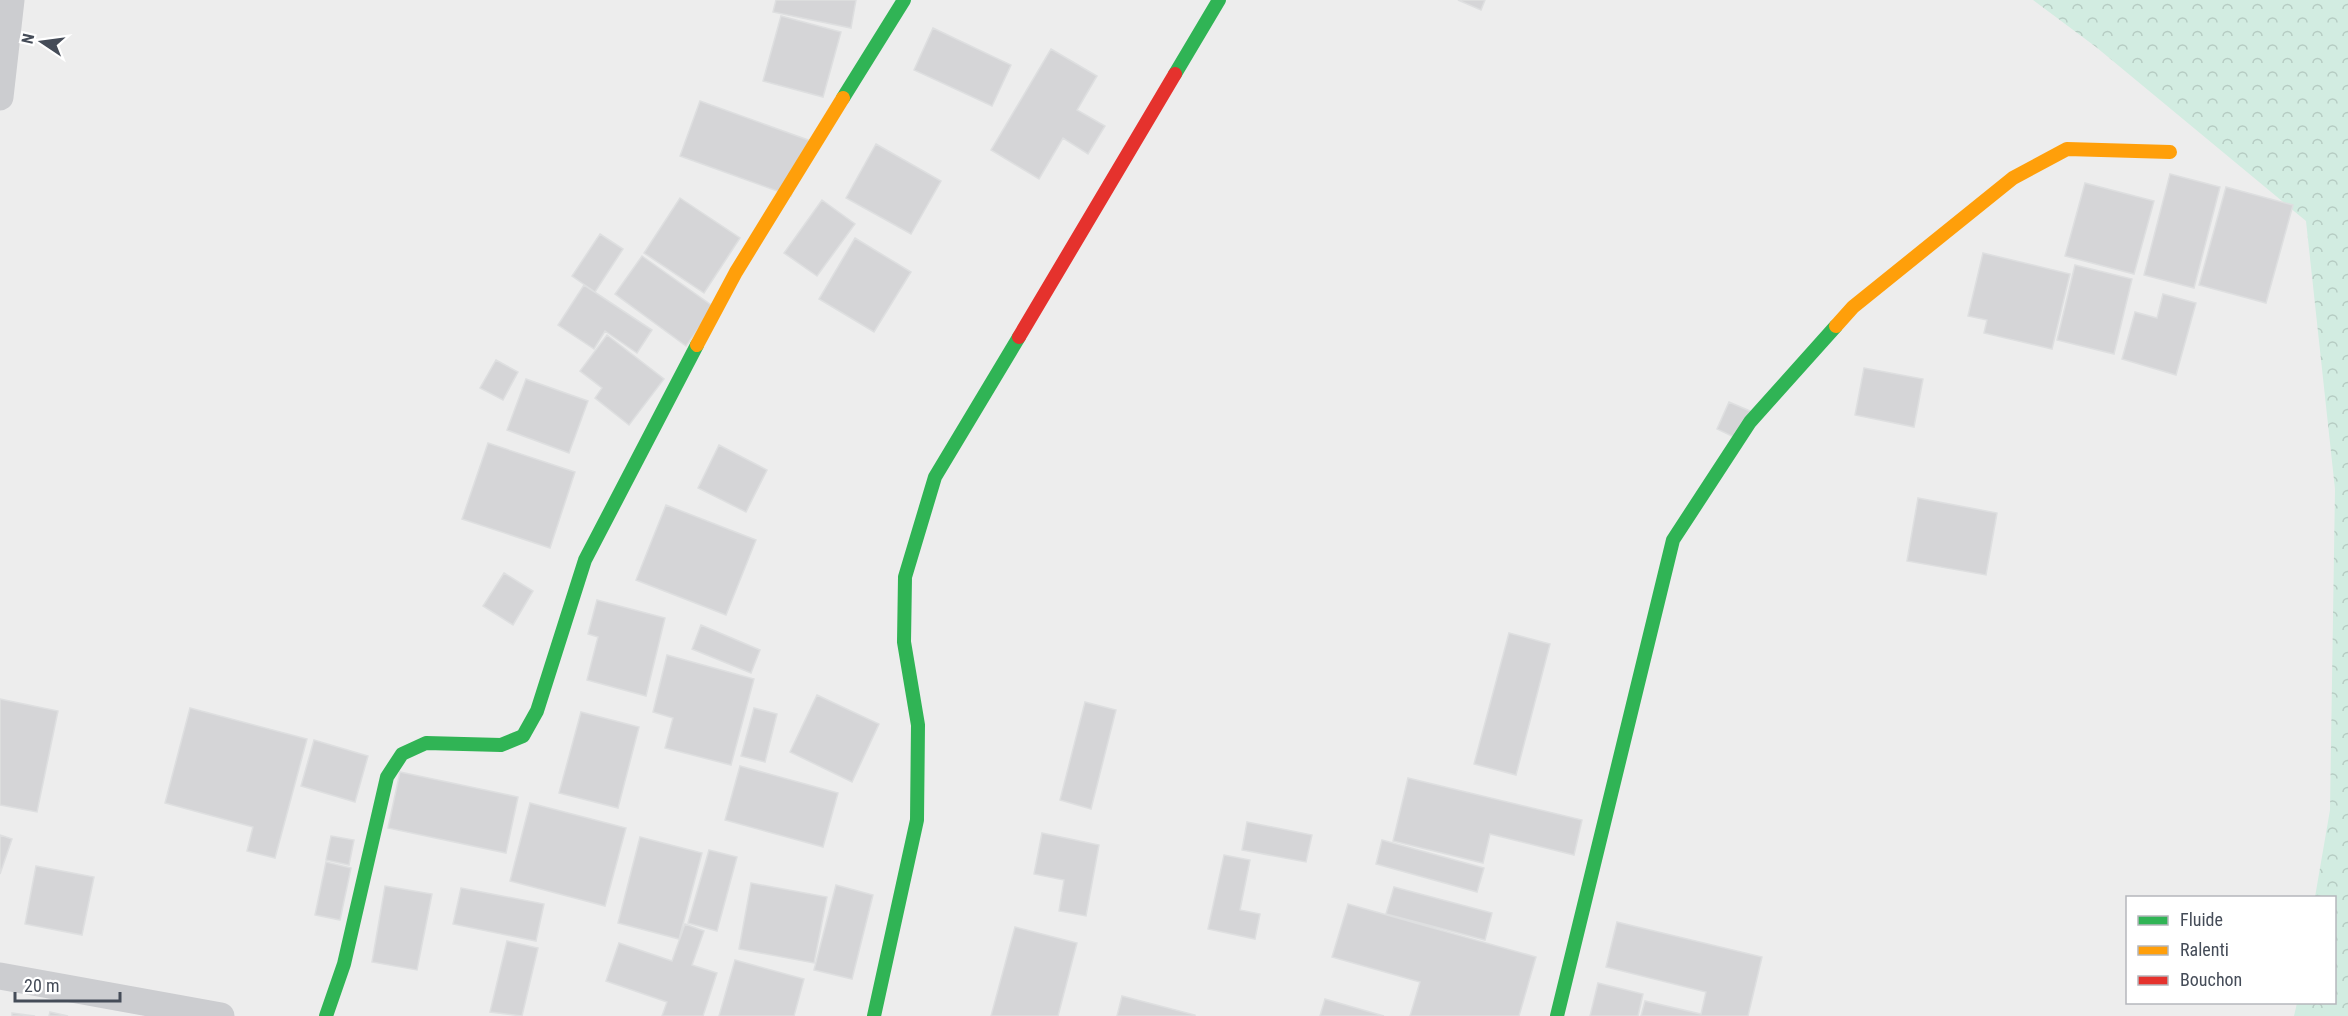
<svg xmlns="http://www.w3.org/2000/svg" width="2348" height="1016" viewBox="0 0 2348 1016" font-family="'Roboto Condensed',sans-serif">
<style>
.forest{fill:url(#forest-crowns)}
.building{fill:#d5d5d7;stroke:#dedfe0;stroke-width:1.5}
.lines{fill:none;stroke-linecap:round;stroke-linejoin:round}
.street{stroke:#cccdd0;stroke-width:27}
.fast{stroke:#30b455;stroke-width:14}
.slow{stroke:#ff9f0a;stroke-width:14}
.jam{stroke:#e5322d;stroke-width:14}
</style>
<defs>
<pattern id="forest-crowns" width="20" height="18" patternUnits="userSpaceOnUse" patternTransform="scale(1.5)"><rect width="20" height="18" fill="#d2ece1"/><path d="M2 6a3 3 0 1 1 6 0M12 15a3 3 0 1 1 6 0" fill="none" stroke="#b6ccc3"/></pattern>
</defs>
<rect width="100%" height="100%" fill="#ededed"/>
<!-- forest -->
<path class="forest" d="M2033,0h315v1016h-54l3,-13 37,-1v-104l-19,-1 15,-87 5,-321 -29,-268 -210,-174z"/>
<!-- building -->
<path class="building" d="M776,0h80l-5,28 -78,-16z
M1458,0h27l-4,10z
M781,16l60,16 -18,65 -60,-16z
M933,28l78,37 -19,41 -78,-36z
M1051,49l46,27 -20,34 28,16 -17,28 -25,-16 -24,41 -48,-29z
M700,101l111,40 -20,55 -111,-40z
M876,144l65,37 -30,53 -65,-36z
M2170,174l50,13 -26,101 -50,-13z
M2085,183l69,18 -20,73 -69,-18z
M2226,187l67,18 -27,98 -67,-18z
M680,198l60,40 -36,55 -60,-40z
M822,200l33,24 -38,52 -33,-23z
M600,234l23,15 -28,43 -23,-16z
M855,238l56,34 -37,60 -55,-33z
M1983,253l87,21 -18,75 -68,-16 3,-13 -19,-4z
M642,256l72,51 -28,39 -71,-52z
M2075,265l57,14 -18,75 -57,-14z
M584,285l68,45 -15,23 -32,-22 -11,18 -36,-24z
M2163,294l33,9 -20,72 -54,-16 13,-47 22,6z
M607,335l57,44 -35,46 -34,-27 7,-10 -22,-17z
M496,360l22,12 -15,28 -23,-12z
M1864,368l59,11 -9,48 -59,-12z
M526,379l62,22 -19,52 -62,-23z
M1729,402l21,9 -12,28 -21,-10z
M488,443l87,29 -25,76 -88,-29z
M719,445l48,25 -21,42 -48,-24z
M1918,498l79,15 -11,62 -79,-14z
M666,505l90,35 -30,75 -90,-35z
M504,573l29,18 -20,34 -30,-19z
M597,600l68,18 -19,78 -59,-16 11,-43 -10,-3z
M701,625l59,25 -9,23 -59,-24z
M1509,633l41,11 -34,131 -42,-11z
M667,655l87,24 -23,86 -66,-17 8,-30 -20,-6z
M817,695l62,29 -27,58 -62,-30z
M0,699l58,12 -21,101 -37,-7z
M1085,702l31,8 -25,99 -31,-9z
M190,708l117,31 -32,119 -28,-7 6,-24 -88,-24z
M754,708l23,6 -12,48 -24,-6z
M581,712l58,15 -21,81 -59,-15z
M314,740l54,16 -13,46 -54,-16z
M740,766l98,27 -15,54 -98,-27z
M400,772l118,25 -12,56 -118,-25z
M1408,778l174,42 -8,35 -84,-21 -7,29 -90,-22z
M530,803l96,25 -21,78 -95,-25z
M1247,822l65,13 -6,27 -64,-12z
M1042,833l57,12 -13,71 -27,-5 5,-31 -30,-6z
M0,835l12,4 -12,35z
M331,836l23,4 -5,25 -23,-5z
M640,837l62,16 -23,86 -61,-16z
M1382,840l102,28 -7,24 -101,-28z
M709,850l28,7 -20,74 -29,-8z
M1224,855l26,5 -10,50 20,4 -5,25 -47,-10z
M326,862l25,6 -11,52 -25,-5z
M36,866l58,11 -12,58 -57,-11z
M751,883l76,14 -13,66 -75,-14z
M836,885l37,10 -21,84 -38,-9z
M385,886l47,8 -15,76 -45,-8z
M1394,887l98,26 -7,27 -99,-26z
M461,888l83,16 -8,37 -83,-17z
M1348,904l188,53 -17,59h-109l10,-34 -88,-25z
M1617,922l145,35 -14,59h-107l4,-15 56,13 5,-22 -100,-25z
M685,924l19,7 -12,34 25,8 -14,43h-41l5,-14 -61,-21 13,-38 53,18z
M1015,927l62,16 -19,73h-67z
M507,941l31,7 -16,68 -32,-4z
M735,960l69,19 -10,37h-75z
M1598,983l45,11 -5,22h-48z
M1122,996l73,19v1h-78z
M1325,999l59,17h-64z
M50,1012l18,4h-19z
M12,1013l23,3h-23z"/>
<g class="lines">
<!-- street -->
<path class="street" d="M0,97l11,-97
M0,976l221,40"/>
<!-- fast -->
<path class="fast" d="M1175,74l44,-74
M843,98l61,-98
M326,1016l18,-52 43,-187 15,-23 24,-11 75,2 22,-9 14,-25 48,-151 112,-215
M874,1016l43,-196 1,-95 -14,-83 1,-65 30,-100 84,-140
M1557,1016l116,-476 77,-118 86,-96"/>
<!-- slow -->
<path class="slow" d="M1836,326l17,-19 160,-129 54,-29 103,3
M697,345l39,-73 107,-174"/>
<!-- jam -->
<path class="jam" d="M1019,337l156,-263"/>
</g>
<!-- legend -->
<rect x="2126" y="896" width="210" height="108" fill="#ffffff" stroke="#b5b7bc" stroke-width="1.5"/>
<rect x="2138" y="916" width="30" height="9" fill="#30b455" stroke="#b5b7bc" stroke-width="1.5"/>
<text x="2180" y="926" font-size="18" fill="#454c58">Fluide</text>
<rect x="2138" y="946" width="30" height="9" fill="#ff9f0a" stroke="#b5b7bc" stroke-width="1.5"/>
<text x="2180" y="956" font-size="18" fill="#454c58">Ralenti</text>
<rect x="2138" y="976" width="30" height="9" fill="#e5322d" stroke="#b5b7bc" stroke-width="1.5"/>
<text x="2180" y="986" font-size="18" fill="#454c58">Bouchon</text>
<!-- north arrow -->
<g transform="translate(42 42) rotate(283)" stroke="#ffffff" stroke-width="4.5" paint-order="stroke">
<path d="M0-4.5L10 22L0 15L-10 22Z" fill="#454c58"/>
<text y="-9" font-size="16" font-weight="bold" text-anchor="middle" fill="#454c58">N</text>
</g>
<!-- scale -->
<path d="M15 992v9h105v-9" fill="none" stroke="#454c58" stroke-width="3"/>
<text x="24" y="992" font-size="18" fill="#454c58" stroke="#ffffff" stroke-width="4.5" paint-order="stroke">20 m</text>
</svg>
